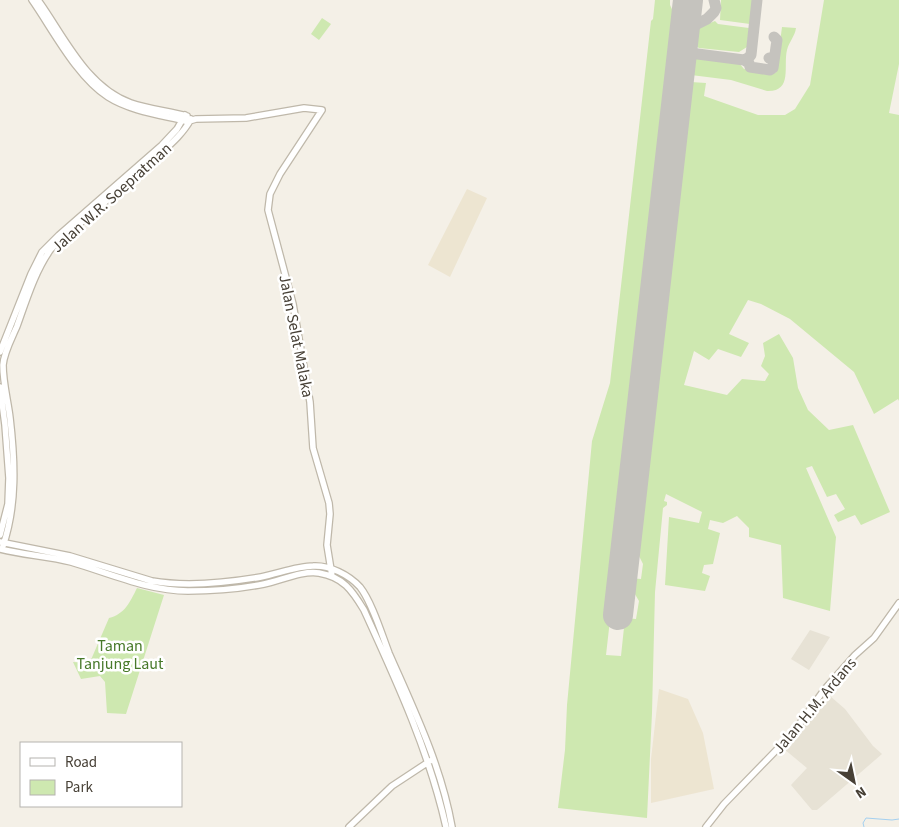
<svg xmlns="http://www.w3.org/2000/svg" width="899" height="827" viewBox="0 0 899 827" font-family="'Source Sans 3',sans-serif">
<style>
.residential{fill:#e7e2d5}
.education{fill:#ede5d1}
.green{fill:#cee8b0}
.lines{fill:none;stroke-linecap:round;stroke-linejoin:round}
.stream{stroke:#a4d0f0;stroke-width:1}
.taxiway{stroke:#c5c3be;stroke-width:11}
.runway{stroke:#c5c3be;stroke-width:30}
.minor-casing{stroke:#bfb8aa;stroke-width:8}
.minor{stroke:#fff;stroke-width:5.5}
.labels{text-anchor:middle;stroke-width:5;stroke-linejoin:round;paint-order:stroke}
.street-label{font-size:16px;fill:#474036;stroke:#fff}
.park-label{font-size:16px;fill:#477929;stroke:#fff}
</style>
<rect width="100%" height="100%" fill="#f4f0e7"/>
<!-- residential -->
<path class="residential" d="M810,630l20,7 -21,33 -18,-11z
M830,696l15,13 28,37 9,8 -65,56h-5l-21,-25 16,-17 -23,-19z"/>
<!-- education -->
<path class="education" d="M467,189l20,9 -37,79 -22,-12z
M659,689l29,10 15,34 11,56 -63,14v-44z"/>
<!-- green -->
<path class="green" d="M655,0h15v5l8,17 -72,633 15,1 4,-38 11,1 3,-18 -10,-17v-6l12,1 2,-15 -9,-18 52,-461 5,-3 15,1 -2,13 54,19h27l10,-6 15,-24 14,-85h75v64l-10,49 10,2v286l-1,-2 -24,15 -20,-42 -64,-53 -29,-15 -13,-4 -19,34 20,9 -8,14 -23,-8 -9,11 -15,-9 -10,34 43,10 15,-16 23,2 4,-7 -8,-8 4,-10 -2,-13 16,-9 14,24 5,30 10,22 21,20 24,-5 37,87 -29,13 -6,-10 -17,7 -4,-7 11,-6 -9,-15 -9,3 -15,-31 -6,2 30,69 -6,74 -47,-13 -2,-53 -32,-8v-9l-12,-12 -14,7 -13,-3 -2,9 12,4 -7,31 -9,1 -2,8 8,3 -5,15 -40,-6 4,-68 30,6 3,-11 -36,-18 -2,7 3,1v3l-4,3 -8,84 -3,121 -5,105 -89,-10 7,-58 2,-45 25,-264 18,-58 41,-362 2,-2z
M721,0h32l-3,24 -30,-4z
M322,18l9,6 -12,16 -8,-6z
M715,21l3,3 31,4 -2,19 -8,5 -40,-4c-7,-4 -8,-8 -7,-16l11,-6z
M782,27l14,1c-1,8 -7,14 -9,22 -4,16 6,42 -20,41l-36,-11 -40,-5 -2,-2v-11l9,-6 38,5 3,2 5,6 32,4z
M137,588l27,7 -38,119 -19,-1 -2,-31 -5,-6 -19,3 -8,-17 14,1 3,-1 19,-44c16,-4 21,-16 28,-30z"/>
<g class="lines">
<!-- stream -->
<path class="stream" d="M864,827l-1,-4 3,-5 26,2 7,-1"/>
<!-- taxiway -->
<path class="taxiway" d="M685,30l22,-11 7,-7 2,-4 -2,-8
M774,37l3,3 -3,21
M690,53l54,7 4,-2 3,-3 6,-55
M682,60l8,-7 -4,-4 -2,-7
M744,60l5,3 1,4 20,3 3,-2 1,-7 -5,-3"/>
<!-- runway -->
<path class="runway" d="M618,615l70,-615"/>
<defs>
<path id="minor" d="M32,0c21,30 44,76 76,97 22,14 52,18 77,24
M38,0c26,36 48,87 93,103 18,6 38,8 56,13
M189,121l7,-2 50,-1 58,-10 18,2 -42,64 -10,20 -2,16 25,94 17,98 3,46 16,55 1,11 -3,31 5,31
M0,352l31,-78 11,-22 17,-17 103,-90 15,-16 8,-14
M0,387l5,38 4,53 -1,26 -8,31
M0,542l70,14 82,25c35,6 74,2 109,-4 16,-3 36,-11 52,-11 17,-1 36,9 47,21 12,15 22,48 29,66 25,57 52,112 63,174
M3,546c14,-41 12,-85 7,-128 -2,-17 -7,-35 -7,-53 1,-13 9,-27 14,-39 9,-25 18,-55 34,-77 33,-30 68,-58 101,-88 14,-13 30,-25 39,-42
M0,549c23,6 48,7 71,13 38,11 77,29 117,29 25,0 51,-2 76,-7 16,-3 39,-14 55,-11 24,4 33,17 45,37 32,70 65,141 82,217
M349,827l43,-41 38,-25
M706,827l18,-23 68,-70 32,-44 31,-35 19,-17 25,-35"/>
</defs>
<!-- minor casing -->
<use href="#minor" class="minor-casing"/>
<!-- minor -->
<use href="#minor" class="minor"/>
</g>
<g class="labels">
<!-- street labels -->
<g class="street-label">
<text transform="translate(111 197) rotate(-42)" y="6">Jalan W.R. Soepratman</text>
<text transform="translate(297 336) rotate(79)" y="6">Jalan Selat Malaka</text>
<text transform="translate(814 705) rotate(-50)" y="6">Jalan H.M. Ardans</text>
</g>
<!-- park labels -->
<g class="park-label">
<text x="120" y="651">Taman<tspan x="120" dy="18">Tanjung Laut</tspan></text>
</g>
</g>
<!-- legend -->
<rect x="20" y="742" width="162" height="65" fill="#ffffff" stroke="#b5b3af"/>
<rect x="30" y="758" width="25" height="8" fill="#ffffff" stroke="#b5b3af"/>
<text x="65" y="767" font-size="15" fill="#474036">Road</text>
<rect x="30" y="780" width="25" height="15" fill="#cee8b0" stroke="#b5b3af"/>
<text x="65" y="792" font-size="15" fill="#474036">Park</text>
<!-- north arrow -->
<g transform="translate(854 782) rotate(147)" stroke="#ffffff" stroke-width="4" paint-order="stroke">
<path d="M0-4L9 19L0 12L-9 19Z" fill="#474036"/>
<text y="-8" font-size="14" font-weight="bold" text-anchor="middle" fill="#474036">N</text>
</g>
</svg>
